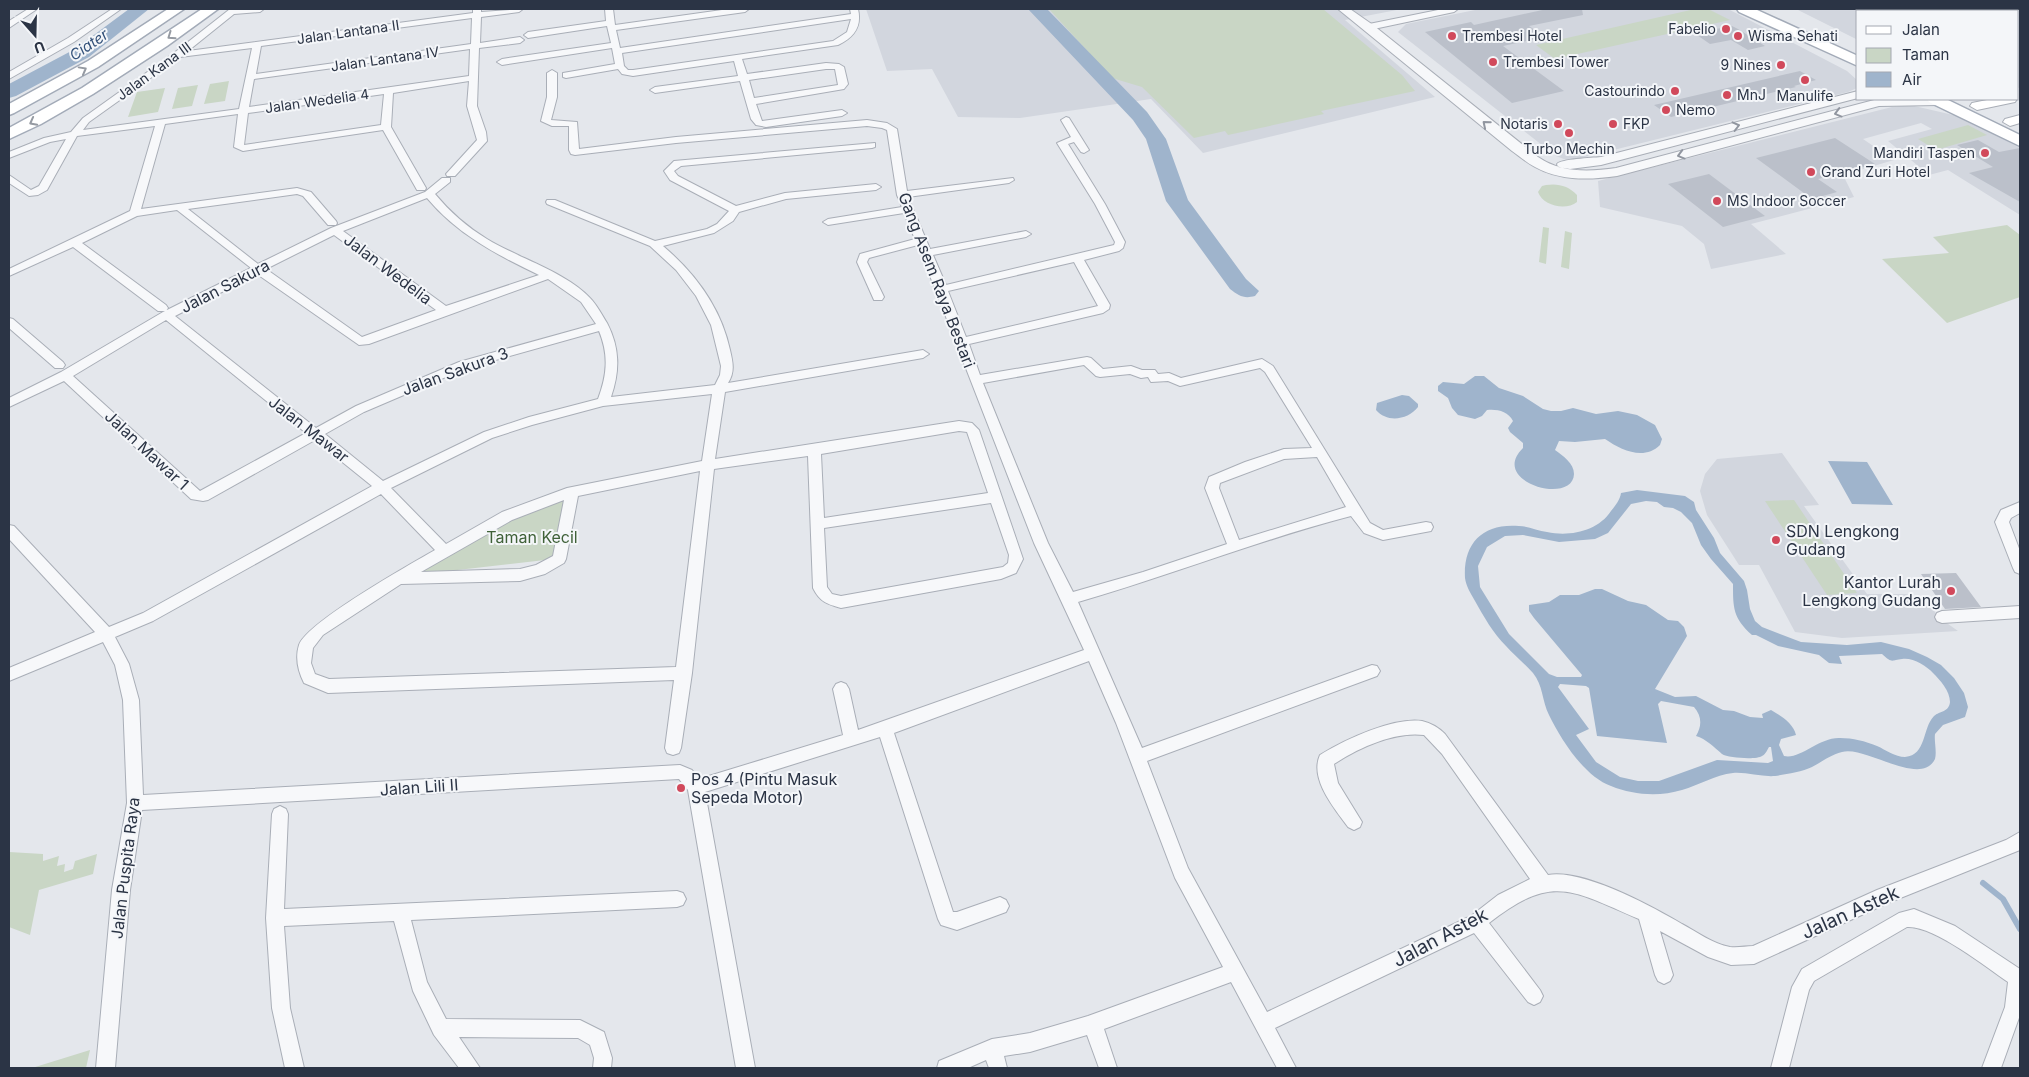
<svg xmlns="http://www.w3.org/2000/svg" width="2029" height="1077" viewBox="0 0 2029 1077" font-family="Inter,sans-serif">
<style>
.built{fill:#d2d6de}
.green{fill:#c9d6c5}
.water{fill:#9fb4cc;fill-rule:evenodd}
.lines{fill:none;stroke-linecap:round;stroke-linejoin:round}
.stream{stroke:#9fb4cc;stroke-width:6}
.river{fill:#9fb4cc;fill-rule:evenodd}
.building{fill:#bbc0ca}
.minor-casing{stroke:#a9aeb7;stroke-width:2}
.tertiary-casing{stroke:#a9aeb7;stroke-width:2}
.secondary-casing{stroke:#a9aeb7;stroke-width:2}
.primary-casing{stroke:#a3abb8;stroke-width:3}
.minor{fill:#f7f8fa;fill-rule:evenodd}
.tertiary{fill:#f7f8fa;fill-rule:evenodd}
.secondary{fill:#fff;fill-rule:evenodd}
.primary{fill:#fff;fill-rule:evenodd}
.oneway{stroke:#959aa2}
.oneway2{stroke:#9196a0}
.poi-dot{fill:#d1495b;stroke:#f4f6f9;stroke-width:2}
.labels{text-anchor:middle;stroke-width:4;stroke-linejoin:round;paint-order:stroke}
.far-poi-label{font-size:14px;fill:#2b3445;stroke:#f4f6f9;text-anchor:start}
.far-street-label{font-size:14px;fill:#2b3445;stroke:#f4f6f9}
.far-water-label{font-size:15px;font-style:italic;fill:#34527a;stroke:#f4f6f9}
.street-label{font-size:16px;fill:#2b3445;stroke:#f4f6f9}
.poi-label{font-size:16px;fill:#2b3445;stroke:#f4f6f9;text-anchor:start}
.park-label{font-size:16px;fill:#3f6138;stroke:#f4f6f9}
.near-street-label{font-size:19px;fill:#2b3445;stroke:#f4f6f9}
</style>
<rect width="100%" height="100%" fill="#e4e7ec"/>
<!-- built -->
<path class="built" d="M866,9h536l-57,11 90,77 -232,56 -52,-54 -131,19 -62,-1 -26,-48 -45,2z
M1480,9h248l119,62 10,9v8l-9,4 -279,69 -13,-5 -158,-124 8,-8z
M1796,9h224v78l-2,1v-77h-160v29z
M1910,105l52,12 58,31v67l-72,-45 -19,5 -41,-34 44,-12 -11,-6 -58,16 31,21 -51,15 11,22 -103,27 35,30 -75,15 -7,-25 -22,-18 -82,-19 -2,-26 294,-74z
M1782,453l37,52 -15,1 63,88h39l22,10 13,15 17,12 -116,7 -47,-6 -36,-67h-20l-32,-50 -7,-24 5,-17 12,-15z"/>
<!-- green -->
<path class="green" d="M1049,9h274l79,66 13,16 -94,20 3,3 -96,21 -3,-4 -31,7 -52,-51 -30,-9z
M1695,9h13l22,11 -175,39 -19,-14z
M229,81l-4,20 -21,3 6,-20z
M198,85l-6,21 -20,3 6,-21z
M165,88l-7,24 -30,5 9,-25z
M1968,125l19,10 -51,15 -18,-11z
M1546,185c12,-2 23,1 31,10v7c-11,9 -34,4 -39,-10l4,-6z
M2007,225l13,10v62l-73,26 -65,-64 67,-6 -16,-16z
M1543,227l6,1 -3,36 -7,-2z
M1565,231l7,2 -3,36 -8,-2z
M565,499l-11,60 -140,16 102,-58z
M1794,500l63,93 -30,2 -62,-94z
M9,852l34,2v7l16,-5 -2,10 8,-2 -1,8 9,-3 2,-8 22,-7 -4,20 -54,16 -9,45 -21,-8z
M90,1050l-4,18h-54z"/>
<!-- water -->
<path class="water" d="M1475,376h9l15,12 24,8 20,13 8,2h10l12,-3 23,6 22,-3 19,4 18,10 7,14 -2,6c-16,16 -39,5 -55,-6l-30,3 -16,-1 -4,9c8,6 19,13 19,24 -1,32 -86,8 -51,-26v-5l-13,-11 -2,-4 5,-7c-5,-10 -16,-12 -26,-11l-5,6 -7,3 -17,-4 -6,-7 -4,-10 -10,-7v-5l5,-4 21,2z
M1402,395l7,1 9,8v3c-10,13 -31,16 -42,3l1,-7z
M1828,461l39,1 26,43 -41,-1z
M1637,490l48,6 9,6 2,8 18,28 6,15 24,28 3,9 3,19 5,12 7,6 39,15 46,3 34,-3 28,7 18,8 14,8 13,13 10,15 4,14 -3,10 -22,8 -8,9c-1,7 2,18 0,25 -14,29 -70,-14 -93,-7 -12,3 -20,10 -30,15 -10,5 -26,7 -37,9 -14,1 -28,-4 -42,-3 -18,2 -34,12 -51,17 -23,7 -49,5 -71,-4 -26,-9 -50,-46 -62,-71 -7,-14 -6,-30 -16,-42 -9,-10 -19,-18 -27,-27 -13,-13 -22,-29 -31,-45 -4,-7 -9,-15 -10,-23 -2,-35 18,-55 54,-52 9,0 19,5 28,6 23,5 51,-1 64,-21 4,-5 9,-11 10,-18zM1646,501l11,1 7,5 9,1 8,4 11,11 9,22 10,14 22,25c0,24 0,34 19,51h4l22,11 41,9 10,8 13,1 -3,-8 43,-2c11,10 9,6 20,5 10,-2 25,7 31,14 7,7 17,18 17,29 -1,10 -10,9 -16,14 -12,12 -7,39 -29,41 -10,0 -19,-7 -28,-11 -12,-5 -24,-8 -37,-8 -21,-1 -40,22 -56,18l-5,-11 2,-6 15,-4c-3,-12 -15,-19 -25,-25l-9,4 1,4 -13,-1 -16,-6 -11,-1 -27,-14 -21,1 -20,-8 32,-53 -3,-9 -6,-6 -10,-1 -22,-15 -18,-4 -26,-12h-7l-16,6h-19l-11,7 -20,3v6l5,7 48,57 -1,2h-24l-8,-3 -40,-40 -29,-47 -2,-21 9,-19 18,-11 18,-1 36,7 36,-3 13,-6 23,-29zM1560,684l26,2 3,2 8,48 70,7 -9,-39 3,-3 33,6c8,9 8,19 2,29 10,3 18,11 26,18 6,4 35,6 40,2 4,-2 5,-6 7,-9h2l2,14 -5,2 -51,-3 -58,21h-21l-18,-4 -24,-15 -20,-27 13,-6 -31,-42z"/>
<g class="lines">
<!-- stream -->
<path class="stream" d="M1983,883l20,16 17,30"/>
<!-- river -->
<path class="river" d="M129,9h20l-60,48 -73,39 -7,2v-14l66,-35z
M1028,9h19l100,103 19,27 22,61 58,79 13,12 -4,5c-11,3 -16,0 -25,-7l-64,-88 -20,-62 -13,-19z"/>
</g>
<!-- building -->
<path class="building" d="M1547,9h35l1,6 -54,11 16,11 -42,9 61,45 -52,12 -87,-71 46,-10 3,3z
M1732,26l6,3 27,17 -17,4 -17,-10 -21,4 -16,-11z
M1800,71l16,9 -22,6 2,1 -125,30 -17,-12z
M1835,138l40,26 -57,15 19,13 -25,7 -56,-41z
M1978,140l21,12 21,-4v54l-51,-29 24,-6 -36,-22z
M1709,174l56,42 -42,11 -55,-43z
M1956,573l25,34 -36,2 -24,-35z"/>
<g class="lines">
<defs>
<path id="minor" d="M28,9h9l-28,19v-7z
M112,9h9l-47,33 -65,37v-7l59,-34z
M230,9h34l-4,3 -26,2 -46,37 285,-38v-4h8v3l42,-3 -4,3 -38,5 -1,26 40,-6 4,3 -4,3 -41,5 -2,58 9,26 1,9 -32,35h-8l-1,-2 31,-34 -10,-34 2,-25 -76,12 -2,34 35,61 -1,2h-8l-34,-60 -140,21 -9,-4 4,-33 -73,10 -24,85 156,-21 14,4 25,29 1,2 -1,2h-8l-25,-29 -6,-2 -109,15 70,55 73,-36 94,-36 17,-14h8v4l-15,12c15,18 32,33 52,45 31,19 79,33 103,59 7,7 12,17 17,25 13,25 13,48 4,74l104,-12 5,-10 1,-9 -10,-41 -15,-29 -20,-26 -26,-24 -103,-42 -1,-2 1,-2h8l100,41 52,-12 10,-5 12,-13 -59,-31 -6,-9 10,-10 201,-18v4l-3,1 -191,18 -7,5 4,5 58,30 49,-13 91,-9 5,3 -5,3 -90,9 -47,13 -6,9 -19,12 -51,13c32,27 58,62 67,104 3,13 5,22 -2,33l195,-33 6,4 -6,4 -198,34 -10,67 244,-38 13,2 7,7 44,129 -7,14 -15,6 -160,29c-14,-4 -21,-6 -28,-20l-5,-132 -94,13 -22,204 -11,75 -2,5 -6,2 -6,-2 -2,-5 9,-68 -346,13 -24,-10c-6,-12 -9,-25 -5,-38 8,-23 110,-80 136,-95l-54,-56 -228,127 -38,16 14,27 10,36 4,95 537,-30 12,5 7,9 144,-44 -10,-46 3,-5 5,-2 5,2 3,5 9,41 226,-80 -50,-107 -116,-298 -49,13 -2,4 17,35 -2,3h-8l-17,-38 3,-8 55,-15 -11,-26 -76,12 -5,-3 5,-3 74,-12 -5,-12 -10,-65 -5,-2 -15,-2 -191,17 -101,12 -4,-1 -2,-4v-24h-17l-11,-5 6,-24v-24l5,-3 5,3v24l-6,23 26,2 2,27 97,-12 191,-17 20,3 10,6 10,62 106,-13 1,2 -5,3 -101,14 22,52 96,-18 5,3 -5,3 -93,18 13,30 168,-40 1,-3 -20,-38 -38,-61 14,-6 -10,-17 5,-3 3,1 20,32 -5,3 -3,-1 -7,-10 -6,2 37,60 20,38 -2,6 -4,3 -35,9 26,45 -1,4 -6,4 -134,31 11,31 107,-18 4,1 12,11 28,-3 11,4h13l3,4 11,-1 12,5 81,-19 11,7 97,157 13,7 43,-8 5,1 2,4 -2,4 -48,9 -19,-7 -13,-17c-93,24 -182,60 -273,86l64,146 230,-83 5,1 3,5 -3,5 -230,85 41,107 79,144 204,-96 27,-21 32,-16 -88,-125 -18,-19c-29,-4 -66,13 -90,29l4,19 24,39 -2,5 -6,3 -6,-3c-13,-18 -39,-48 -28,-72 24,-15 73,-38 102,-34 9,2 17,7 23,13l103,141c35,-6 103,31 134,49 15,8 31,20 48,23 8,1 16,-1 23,-1l124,-56 129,-50 14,-8v18l-132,53 -134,61 -23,1 -23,-8 -48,-26 13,44 -3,6 -6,3 -6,-3 -3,-6 -16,-56c-68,-29 -86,-46 -150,4l51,67 3,6 -3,6 -6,3 -6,-3 -54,-69 -199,95 21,40h-19l-46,-86 -127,47 13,39h-18l-12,-33 -57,17 -26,4 3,12h-18l-3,-8 -18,8h-31l2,-7 53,-22 38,-6 58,-17 135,-49 -48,-89 -59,-155 -27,-62 -195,72 59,179h4l43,-15 6,3 3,6 -3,6 -49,18 -16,-5 -3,-6 -58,-182 -175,55 50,276h-19l-48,-278 -9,-11 -537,31 -12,80 -15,178h-19l16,-178 15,-87 -4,-103 -8,-35 -12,-23 -94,39v-13l86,-36 -86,-93v-14l5,1 95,101 34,-14 229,-127 -57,-46 -107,60 -5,1 -12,-2 -127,-118 -55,26v-9l52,-26 102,-60 88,-44 -74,-58 -40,6 -55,27 84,62 2,3 -2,3h-8l-85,-64 -64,29v-7l121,-58 25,-85 -78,10 -30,54 -9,5 -9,1 -20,-13v-8l22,15 8,-4 27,-47 -16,3 -41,16v-6l35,-14 27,-6 12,-14 91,-65zM472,18l-1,26 -215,30 5,-28zM252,48l-13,61 -156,21 6,-8 91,-65zM470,49l-1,27 -220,31 5,-28zM384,94l-3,31 -137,20 4,-32zM427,198c30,36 70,57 112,77l-93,31 -103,-75zM334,235l102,75 -74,27 -96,-68zM1074,262l24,44 -132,31 -18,-46zM257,274l102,71 10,-1 179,-65 33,23 15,22 -137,38 -103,44 -40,22 -141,-112zM166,320l140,113 -106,58 -127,-115zM599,331c10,24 8,44 -1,68l-69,18 -45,15 -101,49 -58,-47 39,-22 103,-44zM1084,365l12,11 4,1 30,-3 11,4 7,-1 3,5 17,-1 12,5 80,-18 5,4 47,76 -28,1 -39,13 -36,15 -4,11 22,56 -84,28 -70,20 -25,-49 -65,-160zM712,394l-10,67 -135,27 -65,24 -56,32 -55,-56 101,-50 40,-13 71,-19zM959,431l8,1 21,61 -164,25 -3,-64zM1317,457l29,50 -107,33 -20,-52 1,-5 64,-24zM700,471l-24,196 -347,12 -14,-5 -4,-11 2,-15 10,-13 78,-51 119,-3 25,-7 19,-11 2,-4 12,-63zM564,500l-11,56 -17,9 -16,4 -99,3 91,-52zM991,503l18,52 -1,8 -5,4 -162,29 -9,-2 -5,-7 -3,-59z
M605,9h8l2,16 114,-16h20l-4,3 -129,18 4,18 231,-34 -1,-5h8c4,17 -3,28 -20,36l-96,14 5,15 79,-11 13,1 5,3 4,17 -4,5 -88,15 6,17 80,-11 5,3 -5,3 -76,11 -10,-2 -5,-6 -11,-38 -85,12 -5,-3 5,-3 83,-11 -4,-15 -101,15 -11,-2 -4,-5 -52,9 -3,-1v-4l52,-9 -3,-16 -110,17 -5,-3 5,-3 109,-16 -4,-17 -79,12 -4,-3 4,-3 78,-11zM851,19l-4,13 -14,9 -200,29h-5l-4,-4 -2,-13zM826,69h9l3,16 -84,13 -5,-18z
M1443,9h15l-4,3 -85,18 -4,-3 4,-3z
M9,318l4,1 50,43 2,3 -2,3h-8l-46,-40z
M2020,502v11l-9,5 -2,4 11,29v23l-5,-2 -2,-4 -18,-46 6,-12z
M2020,606v12l-78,5 -5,-2 -2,-4 2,-4 5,-2z
M280,806l6,3 2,5 -4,95 393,-18 6,2 3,6 -3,6 -6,2 -266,13 16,62 19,37 134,1 24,12 8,26 -1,10h-18l1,-10 -4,-13 -12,-7 -119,-1 21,31h-21l-25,-33 -21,-44 -19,-70 -110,5 6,82 14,60h-19l-13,-60 -6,-90 6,-104 2,-5z
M1914,909l41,17 65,43v46l-19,53h-19l23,-61 3,-25c-22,-15 -75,-57 -101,-55l-93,54 -5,9 -20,78h-18l21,-81 10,-18 97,-56z"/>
<path id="tertiary" d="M1338,9h12l23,16 165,132c23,16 51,15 78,11l262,-69h64l2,2 -6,4 -59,1 -262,70c-28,4 -57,5 -82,-9 -9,-5 -16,-11 -23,-16z
M1858,91v7l-257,67 -31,4 -12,-2 -1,-3c4,-5 34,-6 44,-7z"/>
<path id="secondary" d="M1992,99h25l-2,3 -38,8 -7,-4 2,-3z
M2020,115v8l-10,3 -7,-4 2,-3z"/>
<path id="primary" d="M168,9h16l-86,58 -84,46 -5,2v-11l79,-43z
M202,9h16l-51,37 -74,48 -52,30 -32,15v-11l73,-40z
M1737,9h18l103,47v10l-119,-54z
M1927,99h19l74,36v11l-91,-44z"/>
</defs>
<!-- minor casing -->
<use href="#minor" class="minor-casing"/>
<!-- tertiary casing -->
<use href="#tertiary" class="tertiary-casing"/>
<!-- secondary casing -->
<use href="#secondary" class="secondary-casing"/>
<!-- primary casing -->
<use href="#primary" class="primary-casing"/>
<!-- minor -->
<use href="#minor" class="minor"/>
<!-- tertiary -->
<use href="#tertiary" class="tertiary"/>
<!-- secondary -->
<use href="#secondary" class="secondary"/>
<!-- primary -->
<use href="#primary" class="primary"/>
</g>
<!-- one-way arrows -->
<defs><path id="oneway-chevron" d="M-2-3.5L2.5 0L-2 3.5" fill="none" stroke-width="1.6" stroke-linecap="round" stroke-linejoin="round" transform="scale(1.25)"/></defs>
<g class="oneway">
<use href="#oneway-chevron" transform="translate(171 36) rotate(145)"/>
<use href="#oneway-chevron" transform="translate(83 70) rotate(-29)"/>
<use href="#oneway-chevron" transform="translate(33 122) rotate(152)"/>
</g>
<g class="oneway2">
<use href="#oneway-chevron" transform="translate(1838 113) rotate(165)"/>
<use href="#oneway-chevron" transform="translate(1486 124) rotate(-140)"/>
<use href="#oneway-chevron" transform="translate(1736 126) rotate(-14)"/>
<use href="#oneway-chevron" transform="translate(1681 155) rotate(165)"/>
</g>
<!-- markers -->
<g class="poi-dot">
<circle cx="1726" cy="29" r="5"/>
<circle cx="1452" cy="36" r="5"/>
<circle cx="1738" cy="36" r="5"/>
<circle cx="1493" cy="62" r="5"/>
<circle cx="1781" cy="65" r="5"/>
<circle cx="1805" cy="80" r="5"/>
<circle cx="1675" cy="91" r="5"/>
<circle cx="1727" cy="95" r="5"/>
<circle cx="1666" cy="110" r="5"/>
<circle cx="1558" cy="124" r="5"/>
<circle cx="1613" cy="124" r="5"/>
<circle cx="1569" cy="133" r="5"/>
<circle cx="1985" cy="153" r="5"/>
<circle cx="1811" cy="172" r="5"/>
<circle cx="1717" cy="201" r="5"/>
<circle cx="1776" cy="540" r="5"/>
<circle cx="1951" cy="591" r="5"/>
<circle cx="681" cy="788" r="5"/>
</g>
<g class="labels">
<!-- far-poi labels -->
<g class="far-poi-label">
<text x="1716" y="34" text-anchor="end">Fabelio</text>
<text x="1462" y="41">Trembesi Hotel</text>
<text x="1748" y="41">Wisma Sehati</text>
<text x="1503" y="67">Trembesi Tower</text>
<text x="1771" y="70" text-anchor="end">9 Nines</text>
<text x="1665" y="96" text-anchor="end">Castourindo</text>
<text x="1737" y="100">MnJ</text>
<text x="1805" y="101" text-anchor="middle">Manulife</text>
<text x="1676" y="115">Nemo</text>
<text x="1548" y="129" text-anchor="end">Notaris</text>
<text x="1623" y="129">FKP</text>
<text x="1569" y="154" text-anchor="middle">Turbo Mechin</text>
<text x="1975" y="158" text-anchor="end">Mandiri Taspen</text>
<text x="1821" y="177">Grand Zuri Hotel</text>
<text x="1727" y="206">MS Indoor Soccer</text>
</g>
<!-- far-street labels -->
<g class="far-street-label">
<text transform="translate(348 32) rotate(-8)" y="5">Jalan Lantana II</text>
<text transform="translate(385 59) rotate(-8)" y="5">Jalan Lantana IV</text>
<text transform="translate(154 71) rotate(-36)" y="5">Jalan Kana III</text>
<text transform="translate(317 101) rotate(-8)" y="5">Jalan Wedelia 4</text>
</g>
<!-- far-water labels -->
<g class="far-water-label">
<text transform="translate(89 45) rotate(-34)" y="5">Ciater</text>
</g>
<!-- street labels -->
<g class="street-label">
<text transform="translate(388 269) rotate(37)" y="6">Jalan Wedelia</text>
<text transform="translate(937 280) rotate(69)" y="6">Gang Asem Raya Bestari</text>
<text transform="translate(225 286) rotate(-27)" y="6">Jalan Sakura</text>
<text transform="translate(455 371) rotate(-20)" y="6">Jalan Sakura 3</text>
<text transform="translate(309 429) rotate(38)" y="6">Jalan Mawar</text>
<text transform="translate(147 450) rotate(43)" y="6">Jalan Mawar 1</text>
<text transform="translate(419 787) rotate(-4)" y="6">Jalan Lili II</text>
<text transform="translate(125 868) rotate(-83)" y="6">Jalan Puspita Raya</text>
</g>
<!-- poi labels -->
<g class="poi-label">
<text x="1786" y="537">SDN Lengkong<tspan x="1786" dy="18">Gudang</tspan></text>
<text x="1941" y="588" text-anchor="end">Kantor Lurah<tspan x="1941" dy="18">Lengkong Gudang</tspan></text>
<text x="691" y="785">Pos 4 (Pintu Masuk<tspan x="691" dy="18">Sepeda Motor)</tspan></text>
</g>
<!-- park labels -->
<g class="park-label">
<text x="532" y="543">Taman Kecil</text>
</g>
<!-- near-street labels -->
<g class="near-street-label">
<text transform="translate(1850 912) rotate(-24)" y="7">Jalan Astek</text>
<text transform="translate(1440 937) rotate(-28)" y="7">Jalan Astek</text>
</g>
</g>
<!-- border -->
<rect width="2029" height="1077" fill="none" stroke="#2b3445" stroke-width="20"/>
<!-- legend -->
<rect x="1856" y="10" width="162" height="90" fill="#f4f6f9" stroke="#a4a8b1"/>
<rect x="1866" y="26" width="25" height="8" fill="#ffffff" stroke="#a4a8b1"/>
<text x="1902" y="35" font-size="15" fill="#2b3445">Jalan</text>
<rect x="1866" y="48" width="25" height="15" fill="#c9d6c5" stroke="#a4a8b1"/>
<text x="1902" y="60" font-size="15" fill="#2b3445">Taman</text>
<rect x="1866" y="72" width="25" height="15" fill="#9fb4cc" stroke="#a4a8b1"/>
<text x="1902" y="85" font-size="15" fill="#2b3445">Air</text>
<!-- north arrow -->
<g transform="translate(35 35) rotate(160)" stroke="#f4f6f9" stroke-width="4" paint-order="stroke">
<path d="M0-4L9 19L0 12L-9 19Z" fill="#2b3445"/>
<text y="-8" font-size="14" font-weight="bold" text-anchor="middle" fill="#2b3445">U</text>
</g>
</svg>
